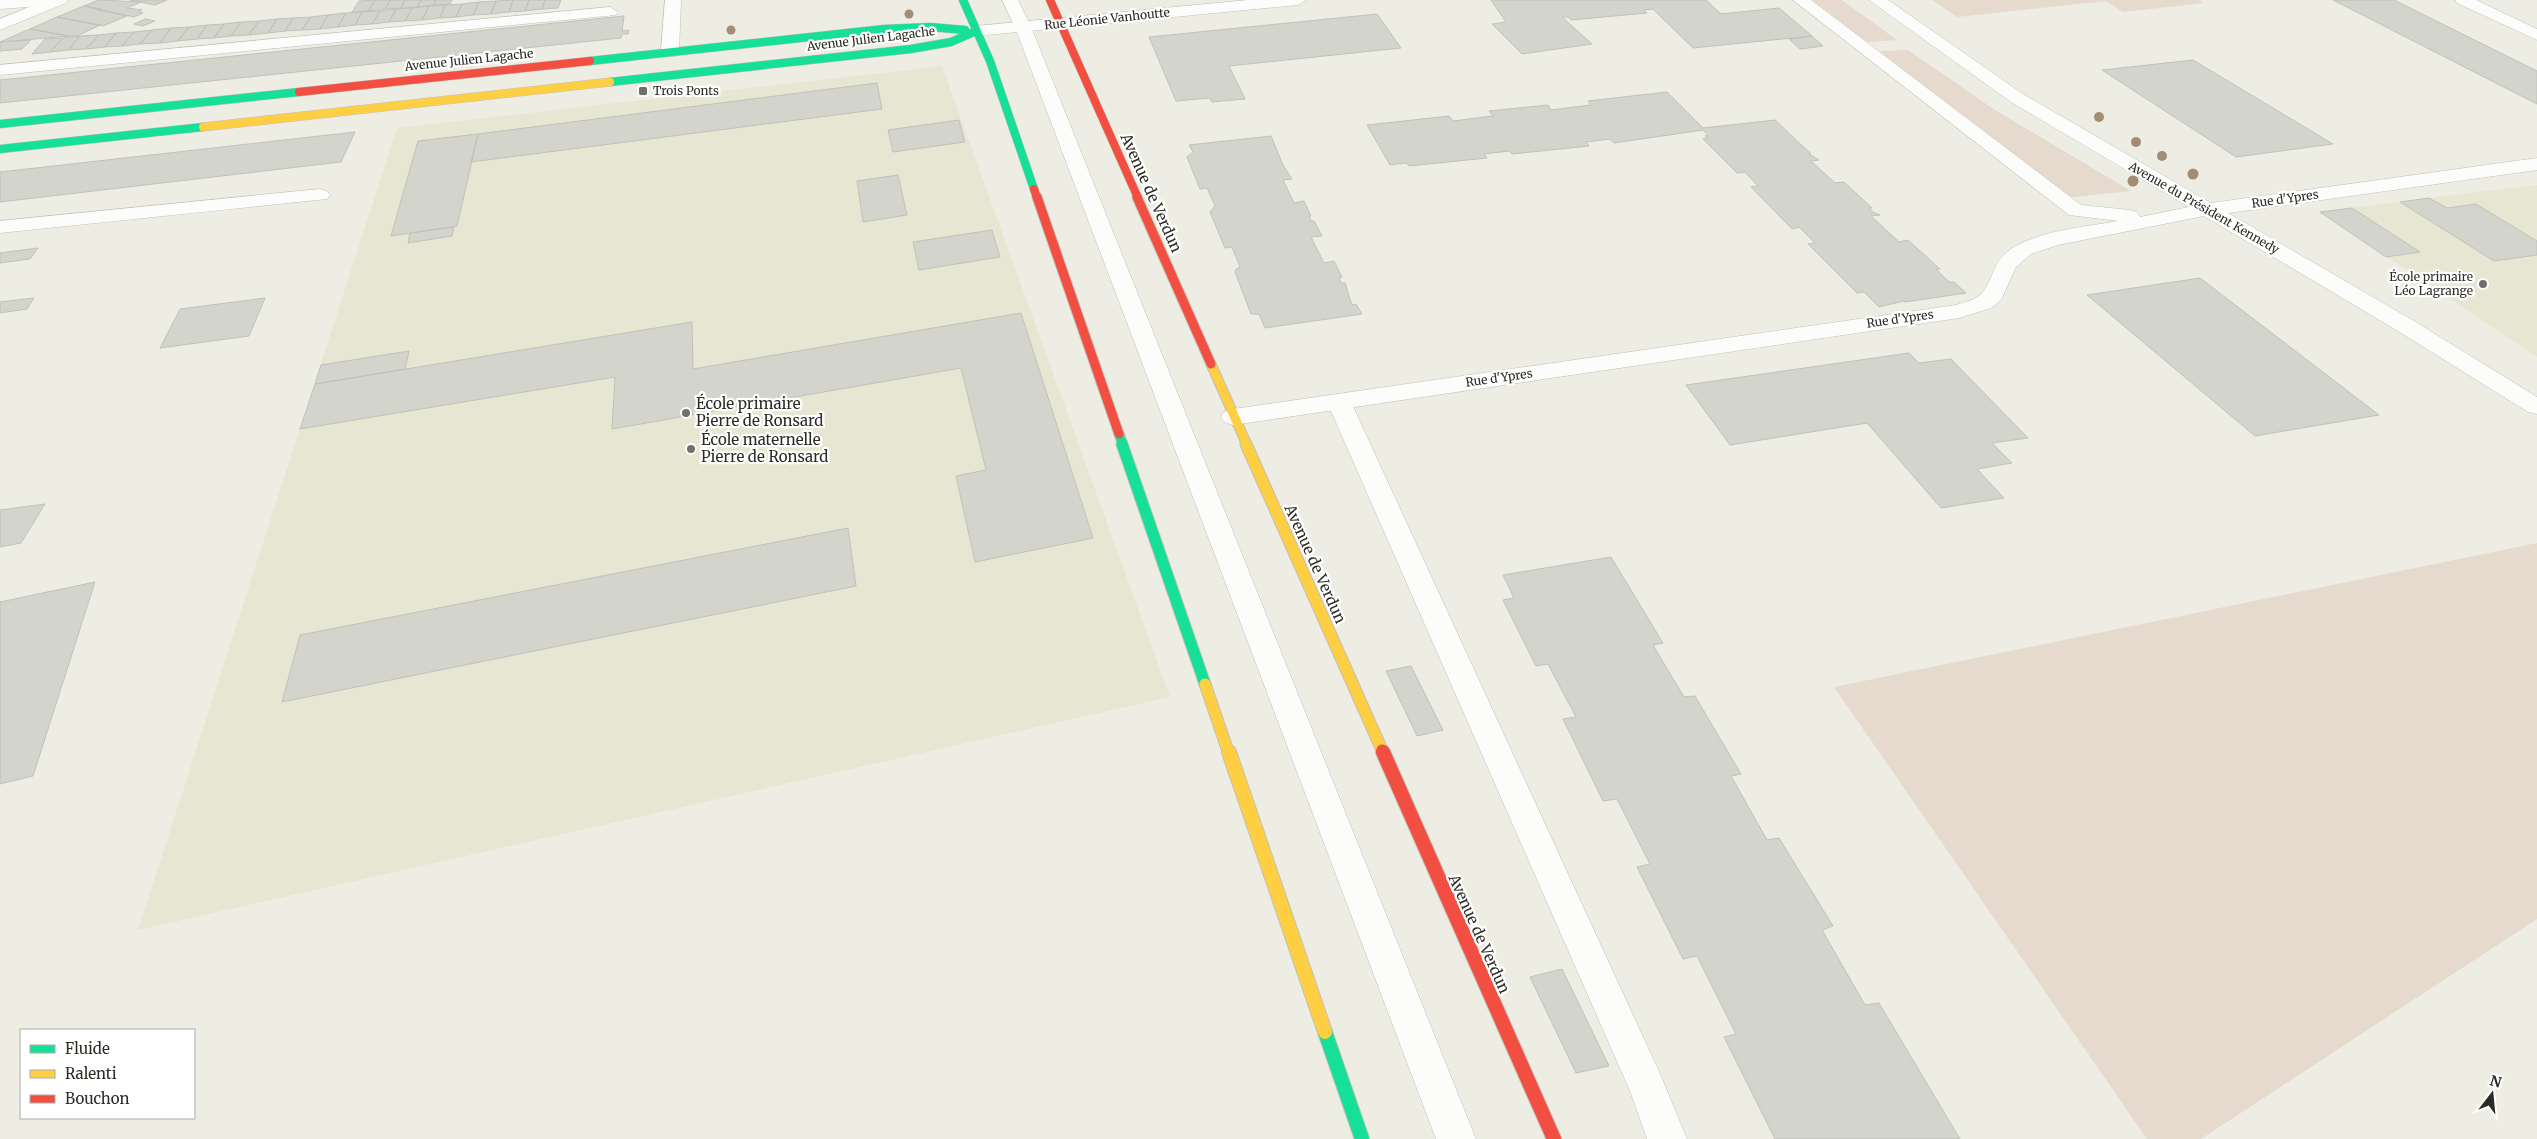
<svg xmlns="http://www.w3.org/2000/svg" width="2537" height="1139" viewBox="0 0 2537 1139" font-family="Merriweather,serif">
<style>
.built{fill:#e7e6d3}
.green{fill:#e6dace}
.building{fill:#d3d4cc;stroke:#c0c2ba}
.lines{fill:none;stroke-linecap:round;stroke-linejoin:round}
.lane-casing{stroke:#c0c0b9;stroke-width:1}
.street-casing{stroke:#c0c0b9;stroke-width:1}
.fast-far3-casing{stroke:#c0c0b9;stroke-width:9}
.fast-far2-casing{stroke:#c0c0b9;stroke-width:11}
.fast-far1-casing{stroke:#c0c0b9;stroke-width:13}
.fast-casing{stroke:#c0c0b9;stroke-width:16}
.slow-far3-casing{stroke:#c0c0b9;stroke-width:9}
.slow-far2-casing{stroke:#c0c0b9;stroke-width:11}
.slow-far1-casing{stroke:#c0c0b9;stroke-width:13}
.slow-casing{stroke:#c0c0b9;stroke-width:16}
.jam-far3-casing{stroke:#c0c0b9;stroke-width:9}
.jam-far2-casing{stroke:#c0c0b9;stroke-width:11}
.jam-far1-casing{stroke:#c0c0b9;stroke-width:13}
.jam-casing{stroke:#c0c0b9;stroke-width:16}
.lane{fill:#fcfcfb;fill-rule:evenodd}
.street{fill:#fcfcfb;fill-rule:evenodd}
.fast-far3{stroke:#16e098;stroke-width:8}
.fast-far2{stroke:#16e098;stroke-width:9}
.fast-far1{stroke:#16e098;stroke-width:11}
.fast{stroke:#16e098;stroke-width:14}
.slow-far3{stroke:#ffcf43;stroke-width:8}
.slow-far2{stroke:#ffcf43;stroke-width:9}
.slow-far1{stroke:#ffcf43;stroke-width:11}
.slow{stroke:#ffcf43;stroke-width:14}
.jam-far3{stroke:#f24e42;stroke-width:8}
.jam-far2{stroke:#f24e42;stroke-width:9}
.jam-far1{stroke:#f24e42;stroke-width:11}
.jam{stroke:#f24e42;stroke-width:14}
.tree{fill:#a38c74}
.poi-dot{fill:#707068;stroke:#fff;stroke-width:2}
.labels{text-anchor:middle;stroke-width:4.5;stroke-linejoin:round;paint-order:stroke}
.far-street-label{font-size:12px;fill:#2c2c25;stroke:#fff}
.far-poi-label{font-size:12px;fill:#2c2c25;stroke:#fff;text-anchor:start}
.street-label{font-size:15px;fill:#2c2c25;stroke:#fff}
.poi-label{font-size:15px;fill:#2c2c25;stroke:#fff;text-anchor:start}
</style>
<rect width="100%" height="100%" fill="#eeede3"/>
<!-- built -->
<path class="built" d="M942,66l228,631 -1032,233 259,-802z
M2537,185v172l-217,-145 109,-14z"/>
<!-- green -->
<path class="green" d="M1812,0h30l55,40 -30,2z
M1932,0h267l5,3 -81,9 -17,-11 -149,16z
M1908,50l87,60 136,81 -65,7 -187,-147z
M2537,543v376l-336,220h-54l-313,-452z"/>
<!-- building -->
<path class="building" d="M99,0l42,2 -14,6 15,2 -4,2 5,1 -9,4 -50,-11z
M130,0h37l-12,5z
M375,0l-7,11 -16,1 7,-11z
M375,0h15l-5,9 -17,2z
M390,0h15l-4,8 -16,1z
M405,0h16l-3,7 -17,1z
M421,0h15l-3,5 -15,2z
M436,0h16l-2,4 -17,1z
M513,0h16l-4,11 -16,1z
M513,0l-4,12 -18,2 5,-13z
M529,0h16l-3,9 -17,2z
M545,0h16l-3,8 -16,1z
M1491,0h215l15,14 58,-6 33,28 -119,12 -40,-39 -10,1 4,3 -76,7 -3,-3h-6l30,27 -70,10 -30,-30 14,-2z
M2333,0h61l143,71v33z
M496,1l-5,13 -18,1 6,-13z
M479,2l-6,13 -17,2 6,-13z
M462,4l-6,13 -16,1 5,-13z
M445,5l-5,13 -18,2 7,-14z
M84,6l17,3 -3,1 29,6 -24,10 -46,-9z
M429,6l-7,14 -17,1 7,-13z
M412,8l-7,13 -16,1 7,-13z
M396,9l-7,13 -17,2 8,-13z
M380,11l-8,13 -17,1 7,-13z
M362,12l-7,13 -17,2 8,-14z
M346,13l-8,14 -18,2 8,-14z
M1377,14l24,34 -172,18 16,33 -33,3 -2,-4 -34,3 -27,-64z
M328,15l-8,14 -18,1 9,-13z
M624,16l-2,15 7,-1 -1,4h-6l-1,4 -621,65v-23z
M57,17l43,8 -23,11h-8l-39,-7z
M311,17l-9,13 -17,1 8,-13z
M293,18l-8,13 -17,2 9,-14z
M145,19l10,2 -12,5 -9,-2z
M277,19l-9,14 -19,2 10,-14z
M259,21l-10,14 -18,1 10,-14z
M241,22l-10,14 -17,2 10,-14z
M224,24l-10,14 -17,1 10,-14z
M207,25l-10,14 -19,2 11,-14z
M189,27l-11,14 -18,2 11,-15z
M171,28l-11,15 -20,1 12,-14z
M30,29l39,7 -69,6z
M152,30l-12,14 -18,2 12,-14z
M134,32l-12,14 -17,1 11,-14z
M116,33l-11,14 -19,2 13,-14z
M99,35l-13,14 -18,1 12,-14z
M80,36l-12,14 -18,2 13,-14z
M1812,36l11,10 -23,3 -11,-10z
M63,38l-13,14 -18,2 13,-15z
M31,40l-9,9 -22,2v-9z
M2193,60l140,84 -97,13 -134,-87z
M877,83l5,26 -411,53 7,-28z
M1667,92l36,36 72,-8 36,34h-2l10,6 -8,1 24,22 9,-1 28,26h-3l4,4 7,3 -9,1 28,26 9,-2 32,29h-4l13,13h5l12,11 -61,9 -1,-1 -25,6 -15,-15 -7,1 -49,-49 7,-1 -16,-16 -7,2 -41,-42 7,-1 -13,-14 -8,1 -34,-34 5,-1 -3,-2 3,-1 -5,-5 -89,13 -4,-4 -24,3 3,4 -77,8 -3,-3 -25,3 3,4 -78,8 -3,-3 -16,2 -23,-40 82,-9 4,5 40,-5 -4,-5 59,-6 3,5 40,-5 -3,-4z
M959,120l6,22 -72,10 -5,-22z
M355,132l-14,30 -341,40v-30z
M478,134l-21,92 -66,10 27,-95z
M1271,136l12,29 9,14 -9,1 11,23 10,-2 7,15h-2l2,5h3l8,15 -11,1 13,26 10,-2 8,16 -3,1 2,5h4l7,22 4,-1 6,10 -97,14 -6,-14h-8l-16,-42 1,-3 4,-2 -8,-20 -7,1 -15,-36 5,-6 -8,-18 -7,1 -13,-32 6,-5 -4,-7z
M898,175l9,40 -44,7 -6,-41z
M2429,198l18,10 29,-4 61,37v14l-43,6 -94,-59z
M2352,208l68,44 -34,5 -66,-45z
M454,227l-2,9 -44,7 2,-10z
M992,230l8,27 -81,13 -6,-28z
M38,248l-8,11 -30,4v-10z
M2200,278l179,137 -124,21 -168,-141z
M34,298l-7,11 -27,4v-11z
M265,298l-16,38 -89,12 20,-39z
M1021,313l72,225 -118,24 -19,-86 30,-6 -25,-102 -349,61 3,-52 -315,52 15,-45 377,-62 1,47z
M409,351l-4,18 -90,15 6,-19z
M1909,353l10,10 32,-4 77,79 -36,5 20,20 -35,6 27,29 -63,10 -74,-85 -137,22 -44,-60z
M45,504l-24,39 -21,4v-37z
M848,528l8,58 -574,116 18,-67z
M1611,557l52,86 -10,2 31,52 11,-1 46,78 -10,2 36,64 12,-2 54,88 -11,4 43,75 14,-2 81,136h-185l-51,-102 12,-3 -39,-78 -14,3 -46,-92 13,-3 -33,-65 -14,2 -40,-82 13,-2 -28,-53 -12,2 -33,-66 11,-2 -11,-23z
M95,582l-62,194 -33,8v-182z
M1411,666l32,64 -26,6 -31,-65z
M1562,969l47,97 -33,7 -46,-96z"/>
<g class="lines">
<defs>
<path id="lane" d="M0,0h63l-8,5 -55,4z
M1002,0h16l13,27 445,1112h-40l-421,-1112z
M2455,0h21l61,29v11l-80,-37z
M610,7l8,5 -2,3 -616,60v-10z
M320,189l7,2 3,4 -3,4 -327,34v-12z
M1339,395l9,2 3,5 310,674 26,63h-40l-17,-48 -303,-689 3,-5z"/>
<path id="street" d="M46,0h22l-2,3 -66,27v-11z
M665,0h16l-2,52 -3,4h-12l-3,-4z
M1248,0h58l-8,5 -322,31 -8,-5 8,-5z
M1793,0h18l270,205 49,5 7,2 3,5 49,-10 -178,-105 -142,-102h19l135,94 188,109 326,-45v12l-309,43 186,108 123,76v17l-9,-2 -130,-81 -194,-115 -146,29 -27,9 -15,13 -15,33 -10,8 -32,10 -726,107 -9,-3 -3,-5 3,-5 9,-3 723,-104c9,-3 21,-5 27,-13 10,-13 10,-29 24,-40 26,-21 79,-25 111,-31l-49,-6z"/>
<path id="fast-far3" d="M963,0l27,61 44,128
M590,61l294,-32 46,-2 35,3
M610,82l301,-33 40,-7 25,-11
M0,124l299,-32
M0,149l203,-22"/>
<path id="fast-far2" d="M1119,434l4,11"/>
<path id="fast-far1" d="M1122,444l83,240"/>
<path id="fast" d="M1325,1032l37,107"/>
<path id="slow-far3" d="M203,127l407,-45"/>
<path id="slow-far2" d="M1211,364l36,81"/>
<path id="slow-far1" d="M1246,444l136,306
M1205,684l24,70"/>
<path id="slow" d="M1229,752l96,280"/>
<path id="jam-far3" d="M1050,0l88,198
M299,92l291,-31
M1034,189l3,9"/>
<path id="jam-far2" d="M1037,197l82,237
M1137,197l74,167"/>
<path id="jam-far1" d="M1382,750l2,4"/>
<path id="jam" d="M1383,752l171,387"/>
</defs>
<!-- lane casing -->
<use href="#lane" class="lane-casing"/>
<!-- street casing -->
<use href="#street" class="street-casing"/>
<!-- fast-far3 casing -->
<use href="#fast-far3" class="fast-far3-casing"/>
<!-- fast-far2 casing -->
<use href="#fast-far2" class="fast-far2-casing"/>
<!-- fast-far1 casing -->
<use href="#fast-far1" class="fast-far1-casing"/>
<!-- fast casing -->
<use href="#fast" class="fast-casing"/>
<!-- slow-far3 casing -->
<use href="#slow-far3" class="slow-far3-casing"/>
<!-- slow-far2 casing -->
<use href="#slow-far2" class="slow-far2-casing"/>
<!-- slow-far1 casing -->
<use href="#slow-far1" class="slow-far1-casing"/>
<!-- slow casing -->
<use href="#slow" class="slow-casing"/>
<!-- jam-far3 casing -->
<use href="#jam-far3" class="jam-far3-casing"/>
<!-- jam-far2 casing -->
<use href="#jam-far2" class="jam-far2-casing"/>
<!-- jam-far1 casing -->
<use href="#jam-far1" class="jam-far1-casing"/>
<!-- jam casing -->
<use href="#jam" class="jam-casing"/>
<!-- lane -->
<use href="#lane" class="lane"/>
<!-- street -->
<use href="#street" class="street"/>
<!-- fast-far3 -->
<use href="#fast-far3" class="fast-far3"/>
<!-- fast-far2 -->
<use href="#fast-far2" class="fast-far2"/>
<!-- fast-far1 -->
<use href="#fast-far1" class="fast-far1"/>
<!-- fast -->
<use href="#fast" class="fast"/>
<!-- slow-far3 -->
<use href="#slow-far3" class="slow-far3"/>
<!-- slow-far2 -->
<use href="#slow-far2" class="slow-far2"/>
<!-- slow-far1 -->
<use href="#slow-far1" class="slow-far1"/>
<!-- slow -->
<use href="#slow" class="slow"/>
<!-- jam-far3 -->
<use href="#jam-far3" class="jam-far3"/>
<!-- jam-far2 -->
<use href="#jam-far2" class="jam-far2"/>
<!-- jam-far1 -->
<use href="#jam-far1" class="jam-far1"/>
<!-- jam -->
<use href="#jam" class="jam"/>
</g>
<!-- trees -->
<g class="tree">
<circle cx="909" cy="14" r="4.5"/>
<circle cx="731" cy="30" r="4.5"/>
<circle cx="2099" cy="117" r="5"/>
<circle cx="2136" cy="142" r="5"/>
<circle cx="2162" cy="156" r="5"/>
<circle cx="2193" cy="174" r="5.5"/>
<circle cx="2133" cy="181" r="5.5"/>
</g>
<!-- markers -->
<g class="poi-dot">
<rect x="638" y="86" width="10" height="10" rx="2.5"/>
<circle cx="2483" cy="284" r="5"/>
<circle cx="686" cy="413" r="5"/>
<circle cx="691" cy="449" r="5"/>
</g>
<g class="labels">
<!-- far-street labels -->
<g class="far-street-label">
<text transform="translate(1107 19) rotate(-6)" y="4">Rue Léonie Vanhoutte</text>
<text transform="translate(871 39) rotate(-7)" y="4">Avenue Julien Lagache</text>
<text transform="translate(469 60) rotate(-6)" y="4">Avenue Julien Lagache</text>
<text transform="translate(2285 199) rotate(-8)" y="4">Rue d'Ypres</text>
<text transform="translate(2204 208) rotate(30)" y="4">Avenue du Président Kennedy</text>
<text transform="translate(1900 319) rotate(-8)" y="4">Rue d'Ypres</text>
<text transform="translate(1499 378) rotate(-8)" y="4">Rue d'Ypres</text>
</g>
<!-- far-poi labels -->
<g class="far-poi-label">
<text x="653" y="95">Trois Ponts</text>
<text x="2473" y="281" text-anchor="end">École primaire<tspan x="2473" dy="14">Léo Lagrange</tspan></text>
</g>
<!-- street labels -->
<g class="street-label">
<text transform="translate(1151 193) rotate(66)" y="5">Avenue de Verdun</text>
<text transform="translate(1315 564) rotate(66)" y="5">Avenue de Verdun</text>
<text transform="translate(1479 934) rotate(66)" y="5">Avenue de Verdun</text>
</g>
<!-- poi labels -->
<g class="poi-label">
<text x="696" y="409">École primaire<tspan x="696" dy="17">Pierre de Ronsard</tspan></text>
<text x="701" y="445">École maternelle<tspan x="701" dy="17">Pierre de Ronsard</tspan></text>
</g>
</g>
<!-- legend -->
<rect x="20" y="1029" width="175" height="90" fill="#ffffff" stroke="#ababa8"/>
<rect x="30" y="1045" width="25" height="8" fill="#16e098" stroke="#ababa8"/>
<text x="65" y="1054" font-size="15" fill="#2c2c25">Fluide</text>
<rect x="30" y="1070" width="25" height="8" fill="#ffcf43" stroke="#ababa8"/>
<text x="65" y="1079" font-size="15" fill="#2c2c25">Ralenti</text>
<rect x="30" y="1095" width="25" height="8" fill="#f24e42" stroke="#ababa8"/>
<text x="65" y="1104" font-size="15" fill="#2c2c25">Bouchon</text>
<!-- north arrow -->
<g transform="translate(2492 1094) rotate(16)" stroke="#ffffff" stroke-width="4" paint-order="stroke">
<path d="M0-4L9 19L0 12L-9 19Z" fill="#2c2c25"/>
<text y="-8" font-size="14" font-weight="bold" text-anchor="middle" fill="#2c2c25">N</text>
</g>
</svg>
